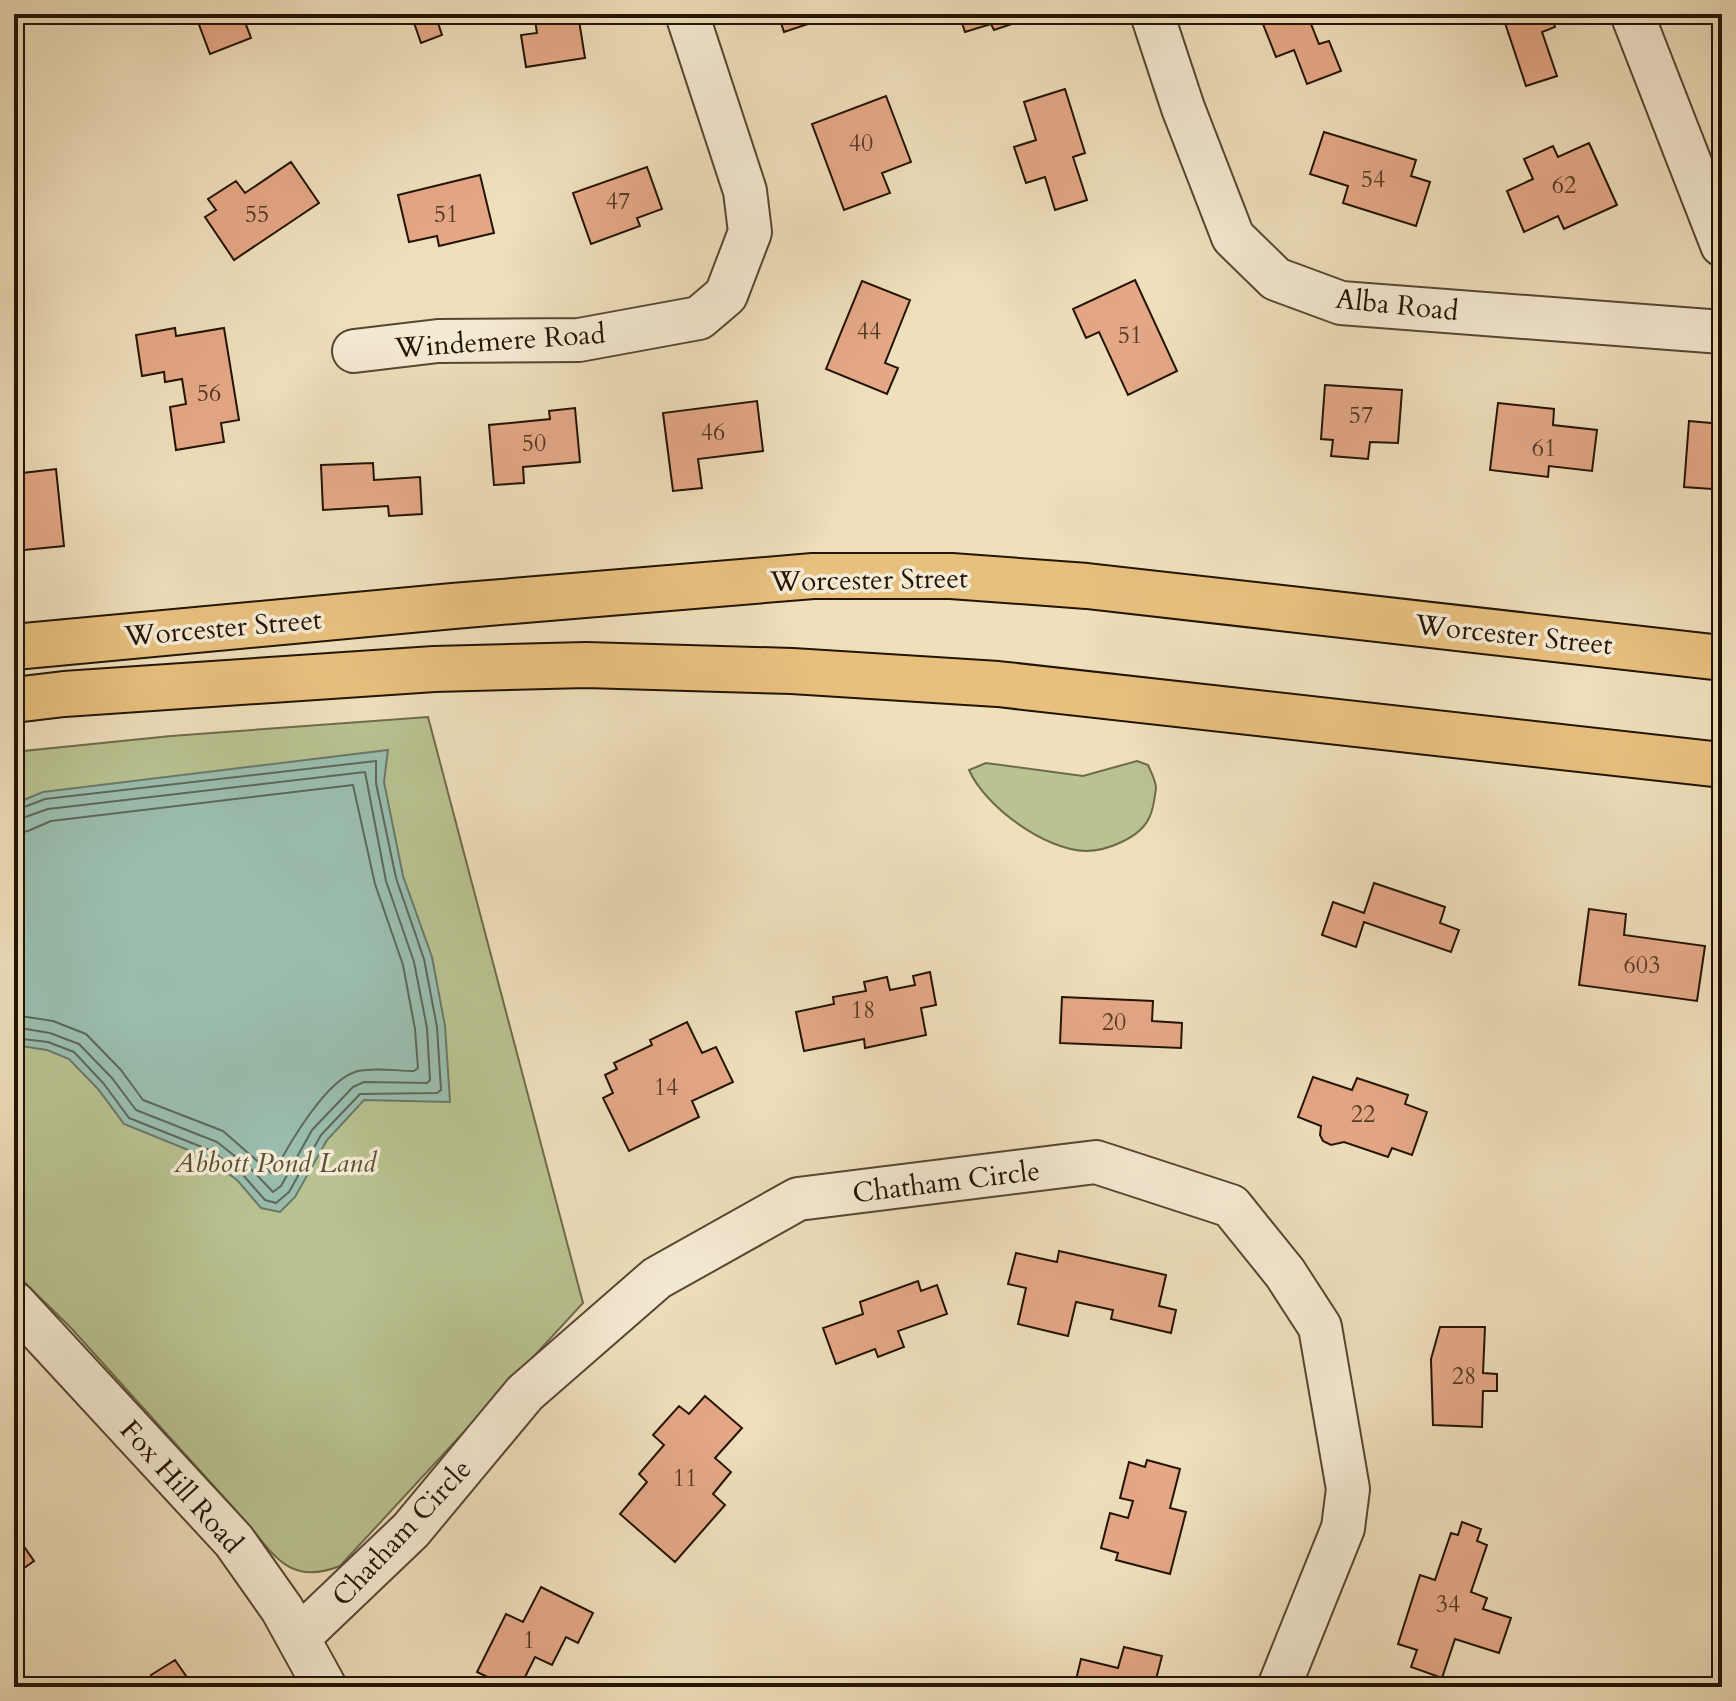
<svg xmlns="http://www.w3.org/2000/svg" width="1736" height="1701" viewBox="0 0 1736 1701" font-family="Cardo,serif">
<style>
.green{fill:#b9c291;stroke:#6e6b4a;stroke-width:2}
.water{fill:#9abdae;stroke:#6a796a;stroke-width:2}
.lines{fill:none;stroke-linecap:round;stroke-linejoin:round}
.shore{stroke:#5e6859;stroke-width:2}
.building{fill:#e5a887;stroke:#231404;stroke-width:2}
.street-casing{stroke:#564732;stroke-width:46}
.highway-casing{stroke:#231404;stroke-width:48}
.street{stroke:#f5ead3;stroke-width:42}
.highway{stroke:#e8c07e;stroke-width:44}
.labels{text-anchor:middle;stroke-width:7;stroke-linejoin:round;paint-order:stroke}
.number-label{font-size:24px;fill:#543925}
.street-label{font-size:28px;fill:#231404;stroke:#f5ead3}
.park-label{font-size:28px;font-style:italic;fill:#585135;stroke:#f5ead3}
</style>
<rect width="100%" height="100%" fill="#efdfbc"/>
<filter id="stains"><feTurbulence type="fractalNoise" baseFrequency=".0025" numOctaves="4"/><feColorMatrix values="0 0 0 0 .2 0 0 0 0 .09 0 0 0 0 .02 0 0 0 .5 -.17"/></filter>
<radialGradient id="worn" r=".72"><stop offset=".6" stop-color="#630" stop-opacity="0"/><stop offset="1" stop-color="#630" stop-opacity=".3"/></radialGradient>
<!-- green -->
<path class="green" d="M428,717l155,586 -243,263c-48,19 -64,-7 -92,-42l-177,-196 -57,-56v-520l157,-16z
M1137,761l11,4c3,7 8,16 8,23 -1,8 -3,23 -7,30 -9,20 -43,33 -63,33 -42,-1 -101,-45 -117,-81l17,-7 97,13z"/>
<!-- water -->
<path class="water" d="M388,750l-4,32 19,94 29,81 13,69 5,76 -86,-2 -37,40 -32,57 -15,15 -19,-4 -23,-27 -30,-23 -84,-34 -26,-35 -29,-30 -22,-9 -33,-5v-241l29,-12z"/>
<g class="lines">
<!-- shore -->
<path class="shore" d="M14,811l31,-12 331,-38v22l20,95 28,81 13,68 4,63 -4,3 -77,1 -39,41 -32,57 -13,11 -11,-3 -22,-25 -31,-24 -83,-33 -25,-34 -30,-32 -26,-10 -34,-4
M14,821l34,-12 317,-37 21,109 28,81 13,66 3,52 -3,3 -63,-1 -11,5 -41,43 -31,56 -8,6 -23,-24 -33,-26 -81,-32 -24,-32 -33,-34 -29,-11 -36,-6
M14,833l14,-2 23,-10 302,-36 22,99 28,81 12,64 3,39 -4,3c-18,0 -39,-4 -56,0 -31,7 -69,73 -83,100l-4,2 -48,-42 -80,-31 -22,-30 -35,-36 -33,-13 -39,-6"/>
</g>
<!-- building -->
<path class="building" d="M195,14h47l9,24 -41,16z
M411,14h24l7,21 -21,8z
M534,14h44l7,44 -59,9 -5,-32 16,-2z
M778,14h60l-54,18z
M959,14h82l-47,16 -3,-6 -26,8z
M1259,14h48l12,30 10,-3 12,30 -34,13 -13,-34 -18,7z
M1502,14h49l4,13 -13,5 15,44 -31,10z
M1065,89l20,64 -12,4 14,43 -32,10 -10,-33 -19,6 -12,-36 22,-7 -12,-38z
M886,96l25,66 -29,11 8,20 -46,17 -32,-86z
M1324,132l92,28 -5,16 19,6 -14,44 -73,-23 5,-17 -38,-12z
M1589,143l28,62 -53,24 -6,-13 -34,16 -17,-41 26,-12 -9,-20 29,-13 5,11z
M291,162l28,41 -85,57 -29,-43 11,-7 -8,-11 28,-18 9,12z
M647,167l15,42 -25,9 3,8 -49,18 -18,-51z
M480,175l14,58 -55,13 -2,-10 -28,6 -11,-47z
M1135,280l42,91 -49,24 -29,-63 -13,6 -13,-29z
M862,281l48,19 -25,63 13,5 -11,26 -61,-25z
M175,328l1,8 48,-8 15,92 -18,3 3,19 -48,8 -6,-43 16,-3 -4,-25 -17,3 -1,-10 -22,4 -6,-41z
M1325,385l77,5 -4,53 -28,-1 -2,17 -37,-3 2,-16 -12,-1z
M757,401l6,50 -65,8 4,29 -29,3 -10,-78z
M1498,403l56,6 -1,16 44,5 -5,41 -43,-5 -1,11 -58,-7z
M575,408l5,54 -57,5 1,16 -30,2 -5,-60 61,-6 -1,-8z
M1689,421l33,3v52l-8,-1 -2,14 -28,-2z
M373,463l1,17 46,-3 2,37 -33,2 -1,-10 -65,4 -2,-45z
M56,469l8,77 -50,5v-77z
M1374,883l71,24 -5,16 19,7 -8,22 -87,-30 -8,25 -34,-12 11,-33 31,11z
M1589,909l37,5 -2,21 81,11 -8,55 -118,-16z
M930,972l6,33 -15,3 5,27 -61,13 -1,-9 -60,12 -8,-39 38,-8 -1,-7 33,-6 -2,-9 23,-5 3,13 25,-5 -2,-9z
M1062,997l91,4 -1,20 30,2 -1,25 -121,-5z
M687,1022l15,31 14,-6 17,35 -41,19 7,16 -70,34 -26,-53 10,-5 -8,-18 12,-6 -3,-6 38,-18 -2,-5z
M1313,1077l39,13 5,-12 51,17 -3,9 22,8 -15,43 -20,-7 -4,9 -44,-15 -13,3 -8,-4 -3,-6 1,-9 -23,-9z
M1059,1251l107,24 -7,31 17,4 -5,23 -60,-14 2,-9 -37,-8 -8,34 -50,-12 8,-36 -18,-4 8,-31 41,9z
M918,1281l3,10 16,-6 10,29 -49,17 6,16 -26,10 -3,-8 -39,15 -13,-36 40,-14 -3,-12z
M1440,1327h45l-2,46 14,1v17h-14l-1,36 -49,-2 -2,-66z
M705,1396l37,32 -27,30 16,14 -18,22 12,11 -50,57 -55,-48 27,-32 -8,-8 25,-29 -11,-10 26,-29 10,8z
M1147,1460l33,9 -10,39 16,4 -16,62 -54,-14 2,-7 -17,-5 9,-35 18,5 5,-17 -13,-3 9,-36 16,5z
M1462,1522l19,7 -4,12 10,4 -16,47 16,6 -4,11 28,9 -12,35 -44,-14 -13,39 -31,-11 6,-17 -19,-6 22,-69 15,5 16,-47 7,2z
M14,1532l20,29 -20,14z
M541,1587l52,26 -15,30 -12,-6 -14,28 -17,-8 -15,30h-25l3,-5 -21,-10 29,-58 17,8z
M1124,1647l38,9 -8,31h-66l-13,-3 6,-25 37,9z
M175,1660l16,23 8,-4 5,8h-56l7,-5 -4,-7z"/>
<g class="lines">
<defs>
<path id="street" d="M1152,14l31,94 50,129 43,42 65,24 381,29
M1632,14l90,231
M354,351l84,-10 141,-1 120,-22 27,-23 24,-63 -5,-41 -58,-177
M14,1303l220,238 48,68 43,78
M299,1637l112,-107 114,-137 132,-115 141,-79 298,-37 135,44 54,67 35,54 28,162 -5,39 -64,159"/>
<path id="highway" d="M14,647l439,-41 360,-30h138l136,10 635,72
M14,700l50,-6 370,-25 152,-4 206,6 206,13 724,81"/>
</defs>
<!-- street casing -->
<use href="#street" class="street-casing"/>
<!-- highway casing -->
<use href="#highway" class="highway-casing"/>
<!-- street -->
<use href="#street" class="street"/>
<!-- highway -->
<use href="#highway" class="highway"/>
</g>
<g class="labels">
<!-- number labels -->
<g class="number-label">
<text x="861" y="151">40</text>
<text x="1373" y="187">54</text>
<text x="1564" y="193">62</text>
<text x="618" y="209">47</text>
<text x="257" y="222">55</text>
<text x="446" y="222">51</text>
<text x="869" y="339">44</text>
<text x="1130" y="343">51</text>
<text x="209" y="401">56</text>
<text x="1361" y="423">57</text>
<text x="713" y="440">46</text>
<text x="534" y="451">50</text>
<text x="1544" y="456">61</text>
<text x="1642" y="973">603</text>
<text x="863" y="1018">18</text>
<text x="1114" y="1030">20</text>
<text x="666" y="1095">14</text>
<text x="1363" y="1122">22</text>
<text x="1464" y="1384">28</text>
<text x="685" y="1486">11</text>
<text x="1448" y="1612">34</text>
<text x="529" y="1648">1</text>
</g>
<!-- street labels -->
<g class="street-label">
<text transform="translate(1397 304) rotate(6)" y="10">Alba Road</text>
<text transform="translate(500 340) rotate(-4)" y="10">Windemere Road</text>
<text transform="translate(869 579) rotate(-1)" y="10">Worcester Street</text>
<text transform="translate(223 627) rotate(-5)" y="10">Worcester Street</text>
<text transform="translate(1514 634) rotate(6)" y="10">Worcester Street</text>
<text transform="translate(946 1181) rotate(-7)" y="10">Chatham Circle</text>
<text transform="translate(182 1486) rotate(48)" y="10">Fox Hill Road</text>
<text transform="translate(401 1532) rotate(-47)" y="10">Chatham Circle</text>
</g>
<!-- park labels -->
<g class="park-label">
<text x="275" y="1172">Abbott Pond Land</text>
</g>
</g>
<!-- margin -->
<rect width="1736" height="1701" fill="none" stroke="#efdfbc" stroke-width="48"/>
<rect x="16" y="16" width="1704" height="1669" fill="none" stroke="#231404" stroke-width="4"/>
<rect x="24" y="24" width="1688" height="1653" fill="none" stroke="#231404" stroke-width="2"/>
<rect width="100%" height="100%" filter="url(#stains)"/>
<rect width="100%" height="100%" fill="url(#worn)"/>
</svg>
